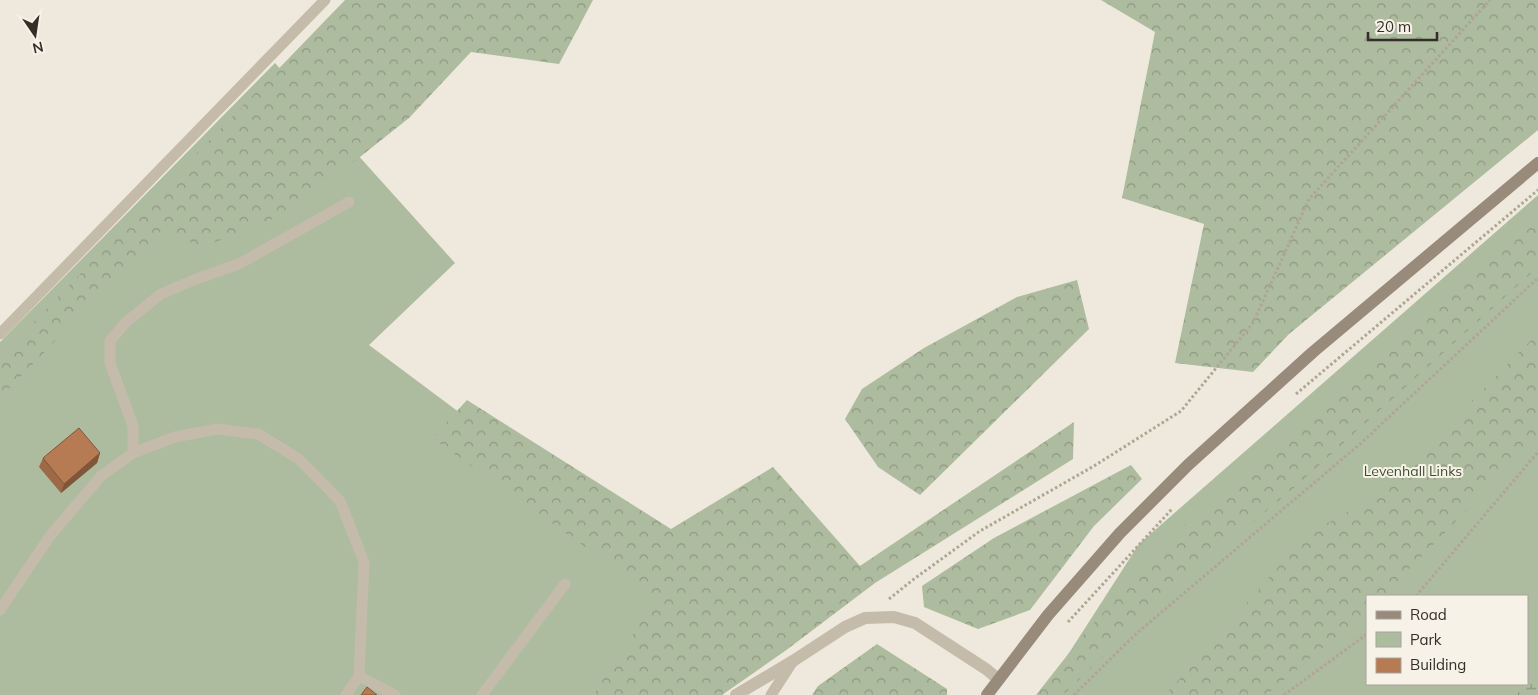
<svg xmlns="http://www.w3.org/2000/svg" width="1538" height="695" viewBox="0 0 1538 695" font-family="Mulish,sans-serif">
<style>
.green{fill:#adbb9e;fill-rule:evenodd}
.forest{fill:url(#forest-crowns)}
.wetland{fill:url(#wetland-marsh)}
.lines{fill:none;stroke-linecap:round;stroke-linejoin:round}
.path{stroke:#b0a594;stroke-width:3;stroke-dasharray:2.5 2.5;stroke-linecap:butt}
.lane{stroke:#c5bbaa;stroke-width:11}
.street{stroke:#c5bbaa;stroke-width:12}
.secondary{stroke:#988b7c;stroke-width:12}
.wall{fill:#9d6a47}
.shaded-wall{fill:#7f563a}
.building{fill:#b67b53;stroke:#7f563a}
.labels{text-anchor:middle;stroke-width:4;stroke-linejoin:round;paint-order:stroke}
.park-label{font-size:14px;fill:#3e4e2f;stroke:#f7f2e8}
</style>
<defs>
<pattern id="forest-crowns" width="20" height="18" patternUnits="userSpaceOnUse" patternTransform="scale(1.25)"><rect width="20" height="18" fill="#adbb9e"/><path d="M2 6a3 3 0 1 1 6 0M12 15a3 3 0 1 1 6 0" fill="none" stroke="#8d9881"/></pattern>
<pattern id="wetland-marsh" width="20" height="14" patternUnits="userSpaceOnUse" patternTransform="scale(1.25)"><rect width="20" height="14" fill="#adbb9e"/><path d="M1 5h8M5 5V1M11 12h8M15 12V8" fill="none" stroke="#8d9881"/></pattern>
</defs>
<rect width="100%" height="100%" fill="#eee9dc"/>
<!-- green -->
<path class="green" d="M275,63l180,200 -86,82 320,239 -83,111h-606v-353z
M1538,195v500h-496l97,-151zM1367,596h160v88h-160z"/>
<!-- forest -->
<path class="forest" d="M345,0h248l-34,64 -88,-12 -62,66 -117,93 -91,37 -37,-20 -164,170v-41z
M1101,0h437v130l-249,204 -36,38 -78,-9 29,-139 -82,-26 33,-166z
M1538,221v46l-242,219 -115,97 -118,112h-27l48,-61 90,-100 155,-131z
M1077,280l12,49 -169,166 -42,-28 -33,-48 17,-30 62,-41 93,-51z
M1538,333v104l-155,159h-16v15l-101,84h-101l33,-36 107,-123 79,-45z
M467,400l204,129 102,-62 87,99 214,-144 -1,37 -198,124 -90,68 -63,44h-129l64,-97 -225,-160z
M1131,465l11,14 -48,47 -64,84 -52,19 -54,-22 -2,-21 72,-48z
M877,644l70,45v6h-135l6,-9z"/>
<!-- wetland -->
<path class="wetland" d="M1538,676v19h-36l21,-11h4v-2z"/>
<g class="lines">
<!-- path -->
<path class="path" d="M1296,394l242,-204
M1416,596l122,-144
M889,599l25,-20 66,-48 114,-65 87,-55 72,-88 56,-124 181,-199
M1068,622l104,-113
M1074,695l63,-62 223,-189 178,-166
M1284,695l83,-61"/>
<!-- lane -->
<path class="lane" d="M0,334l325,-334
M133,453v-27l-23,-63v-22l15,-18 36,-29 35,-15 43,-15 110,-62
M0,610l50,-74 51,-60 32,-23 42,-16 42,-8 41,5 41,25 41,42 24,61 -5,114 -13,19
M359,676l36,19
M482,695l83,-111
M771,695l22,-34"/>
<!-- street -->
<path class="street" d="M736,695l57,-34 52,-34 20,-9 29,-1 21,6 71,46 12,10"/>
<!-- secondary -->
<path class="secondary" d="M987,695l61,-80 72,-82 68,-68 125,-113 225,-189"/>
</g>
<!-- wall -->
<path class="wall" d="M100,453l-3,10 -36,30 -22,-26 4,-9z"/>
<!-- shaded-wall -->
<path class="shaded-wall" d="M100,453l-3,10 -36,30 3,-9z"/>
<!-- building -->
<path class="building" d="M79,428l21,25 -36,31 -21,-26z
M367,687l10,8h-16z"/>
<g class="labels">
<!-- park labels -->
<g class="park-label">
<text x="1413" y="476">Levenhall Links</text>
</g>
</g>
<!-- legend -->
<rect x="1366" y="595" width="162" height="90" fill="#f7f2e8" stroke="#a9a49b"/>
<rect x="1376" y="611" width="25" height="8" fill="#988b7c" stroke="#a9a49b"/>
<text x="1410" y="620" font-size="15" fill="#332e28">Road</text>
<rect x="1376" y="632" width="25" height="15" fill="#adbb9e" stroke="#a9a49b"/>
<text x="1410" y="645" font-size="15" fill="#332e28">Park</text>
<rect x="1376" y="658" width="25" height="15" fill="#b67b53" stroke="#a9a49b"/>
<text x="1410" y="670" font-size="15" fill="#332e28">Building</text>
<!-- north arrow -->
<g transform="translate(35 35) rotate(167)" stroke="#f7f2e8" stroke-width="4" paint-order="stroke">
<path d="M0-4L9 19L0 12L-9 19Z" fill="#332e28"/>
<text y="-8" font-size="14" font-weight="bold" text-anchor="middle" fill="#332e28">N</text>
</g>
<!-- scale -->
<path d="M1368 32v8h69v-8" fill="none" stroke="#332e28" stroke-width="2.5"/>
<text x="1376" y="32" font-size="15" fill="#332e28" stroke="#f7f2e8" stroke-width="4" paint-order="stroke">20 m</text>
</svg>
